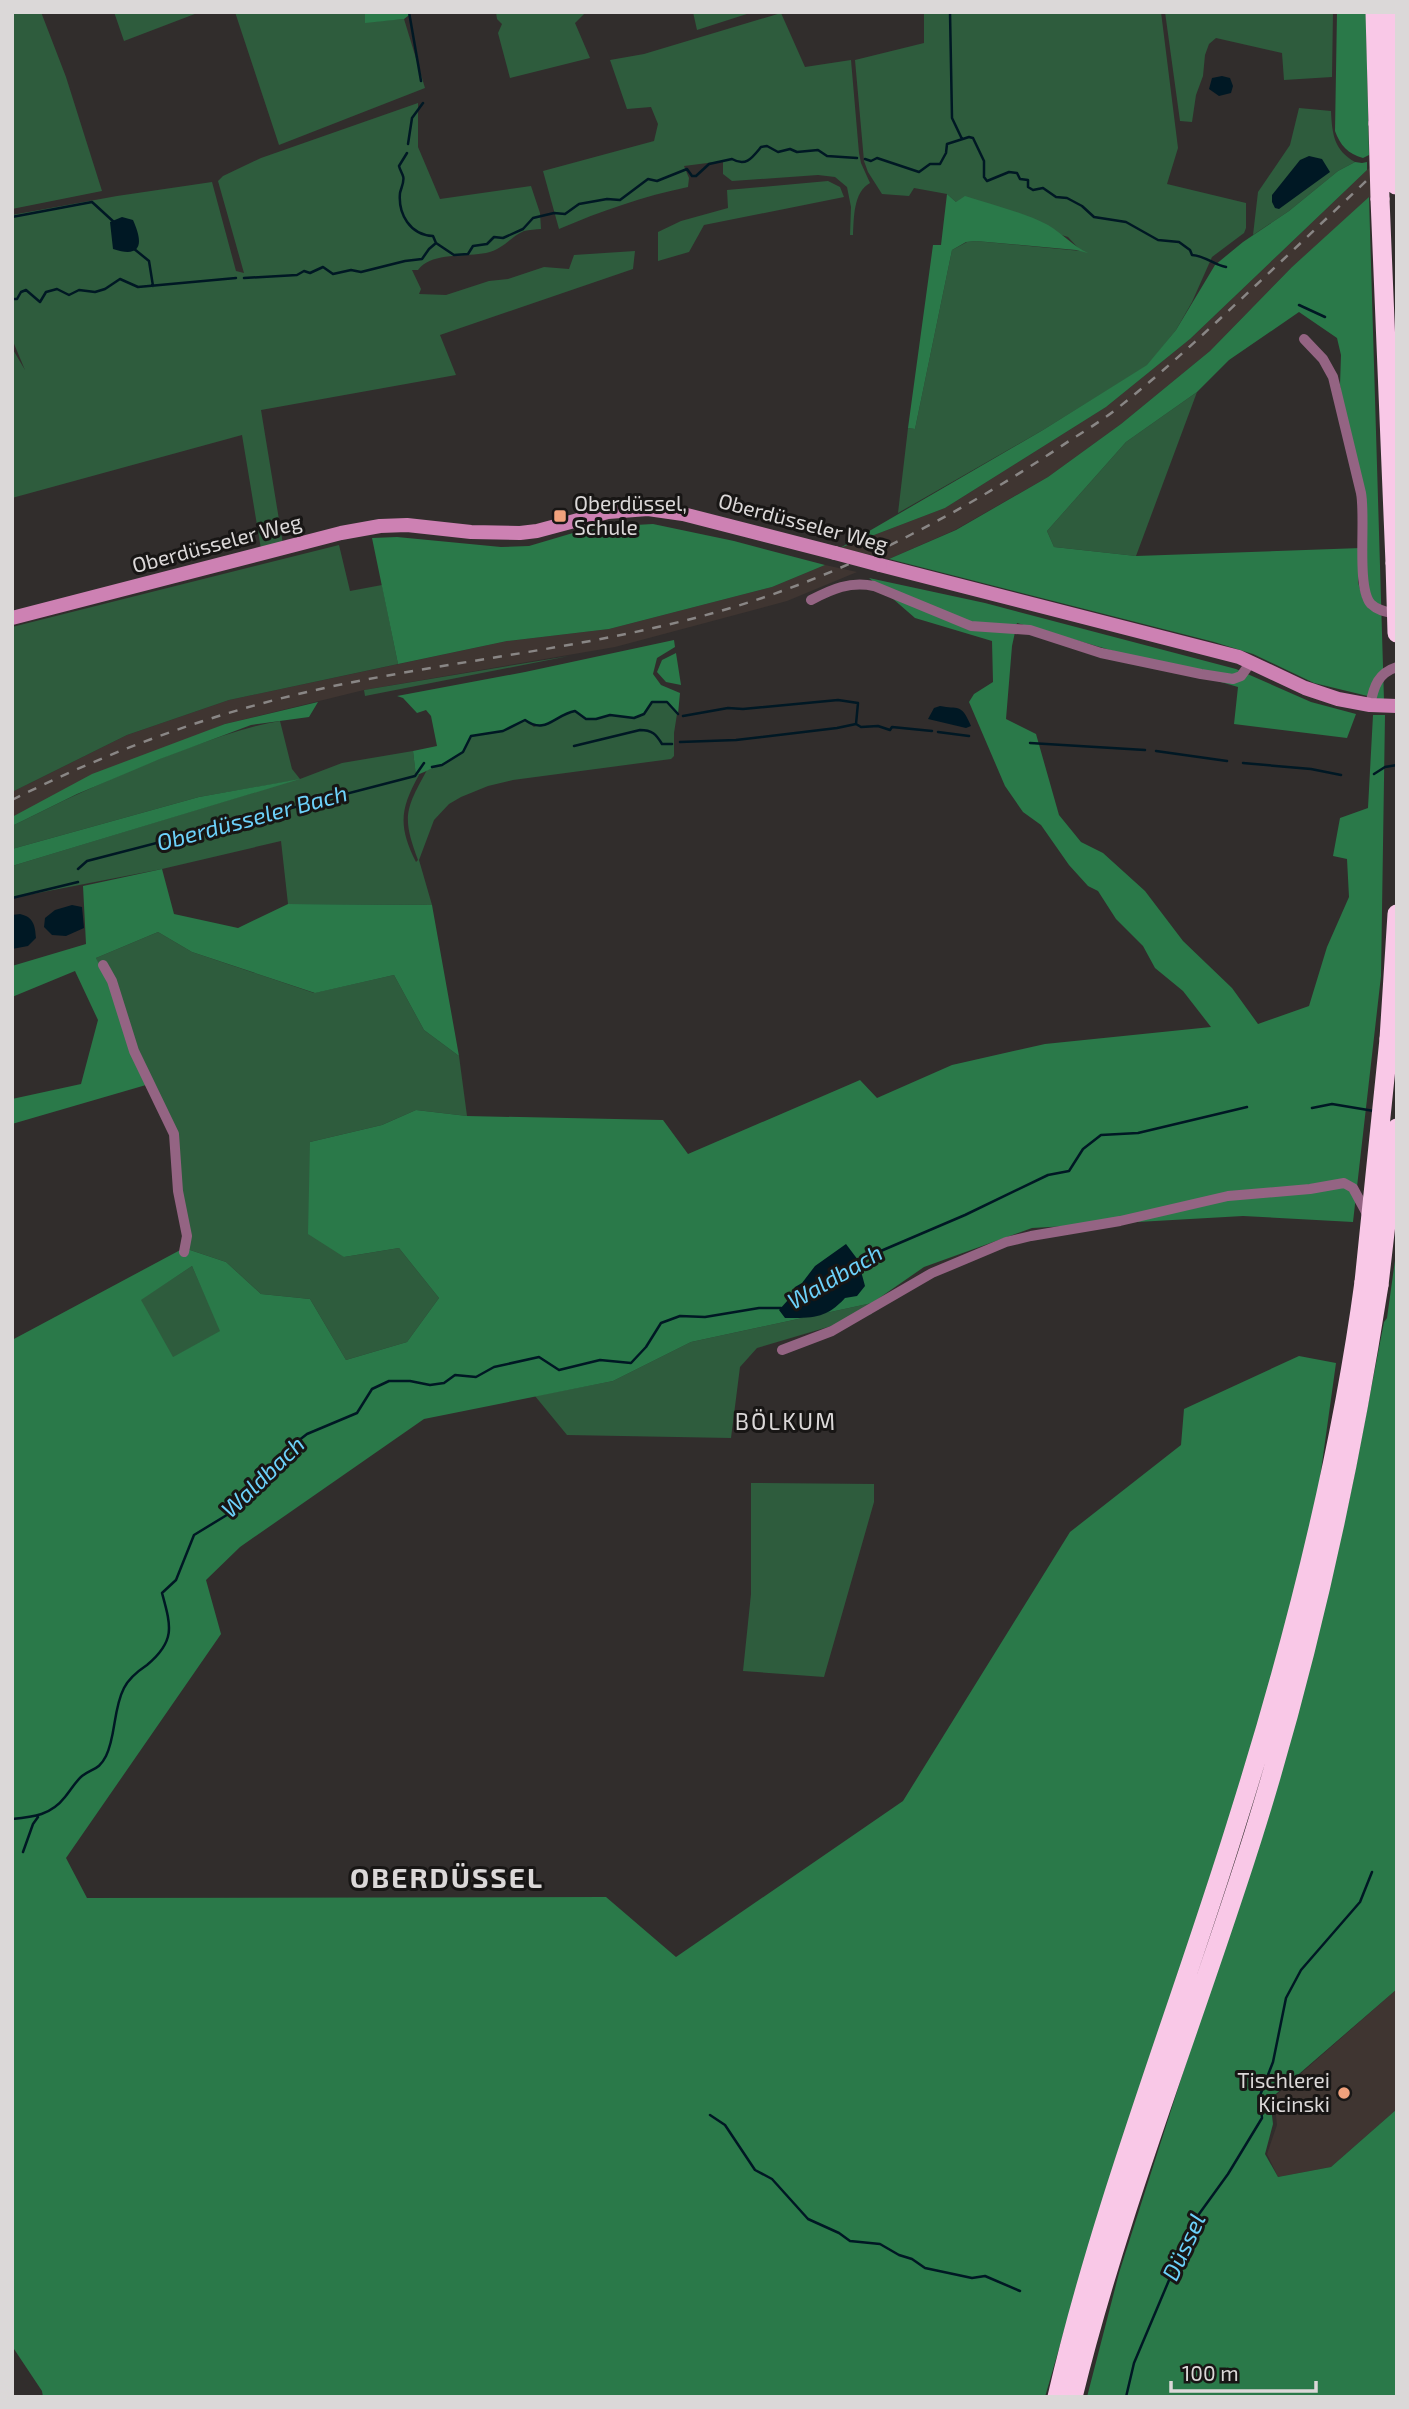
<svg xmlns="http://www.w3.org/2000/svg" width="1409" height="2409" viewBox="0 0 1409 2409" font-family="'Exo 2',sans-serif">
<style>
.built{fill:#3f3531}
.green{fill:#2e5c3d}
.forest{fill:#2a7949;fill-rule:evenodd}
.water{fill:#001824}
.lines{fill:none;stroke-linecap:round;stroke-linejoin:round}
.stream{stroke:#001824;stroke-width:2.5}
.street{stroke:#946483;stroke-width:10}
.secondary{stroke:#cd81b3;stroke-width:14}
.highway{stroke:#f9c8e7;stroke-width:19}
.rail{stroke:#898685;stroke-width:2.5;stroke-dasharray:9 9;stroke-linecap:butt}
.secondary-bridge{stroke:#cd81b3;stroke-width:14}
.highway-bridge{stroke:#f9c8e7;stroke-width:19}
.poi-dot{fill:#f1a17c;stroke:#181615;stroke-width:2.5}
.labels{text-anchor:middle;stroke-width:6;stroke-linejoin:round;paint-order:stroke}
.poi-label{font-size:21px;fill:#dbd8d8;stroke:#181615;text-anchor:start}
.street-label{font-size:21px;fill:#dbd8d8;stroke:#181615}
.water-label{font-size:23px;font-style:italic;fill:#6cd1fa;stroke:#181615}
.neighbourhood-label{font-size:23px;letter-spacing:2px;fill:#dbd8d8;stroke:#181615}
.district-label{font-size:28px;font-weight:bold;letter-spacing:2px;fill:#dbd8d8;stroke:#181615}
</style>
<rect width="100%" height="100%" fill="#312d2c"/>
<!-- built -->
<path class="built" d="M1397,145v28l-105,94 -82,84 -89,73 -73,53 -93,53 -66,29 -49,-11 105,-40 161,-101 84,-68 177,-169z
M825,565l32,7 -70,29 -172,46 -251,43 -139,34 -213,93v-25l115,-57 102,-35 278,-59 102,-12 163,-42z
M1397,1989v120l-66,58 -53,10 -11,-23 10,-29 -3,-28z"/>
<!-- green -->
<path class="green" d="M12,12h29l25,65 36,114 -90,18z
M114,12h86l-76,29z
M235,12h130l1,10 38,-3 21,69 -146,57z
M496,12h90l-11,11 15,35 -80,20 -12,-45 4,-9 -5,-5z
M693,12h60l-56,18z
M924,12h237l17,136 -11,36 79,19v25l-2,5 -32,24 -20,45 -16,28 -28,35 -105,65 -145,83 10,-85 7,1 37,-179 15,-8 9,-1 105,10 -13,-14 -112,-35 -9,-8 -33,-6 -5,8 -27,-2 -14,-22 -4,-11 -9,-101 69,-17z
M1165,12h168l-1,65 -48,3 -2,-27 -66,-15 -7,6 -4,11 -2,21 -7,19 -4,27 -12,-1z
M781,13l24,54 46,-7 8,93 2,10 9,20c-17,9 -16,36 -17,52h-3l1,-28 -4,-20 -12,-10 -17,-2 -86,6 -9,-7v-13l-39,5 5,12 -1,9c-44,9 -87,24 -129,42l-16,-58 111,-30 4,-17 -7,-17 -24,2 -17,-49 34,-6z
M418,103v44l22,52 91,-13 9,27 1,16c-5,0 -12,1 -17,2 -14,6 -20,18 -38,22 -20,4 -55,-1 -68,17h-6l9,19 -2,5 27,1 43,-14 19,-2 36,-12 25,2 5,-14 61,-4 -2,18 -193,66 16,40 -195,35 22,134 -22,5 -19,-114 -230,63v-150l13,22 -13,-31v-124l105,-19 95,-14 24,89 8,2 -26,-92 5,-5 38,-18z
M1299,108l32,3c1,23 3,39 24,51l-17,9 -49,40 -36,24 5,-43 32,-47z
M828,181l12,6 4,10 -140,28 -15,27 -31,9v-29l23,-11 47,-13 -1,-18z
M1197,392l-61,164 -82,-9 -7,-16 79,-89z
M339,545l11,46 32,-6 16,79 -169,36 -102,35 -115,57v-165z
M569,656l-204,40 -1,-6z
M652,702h15l10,12 -3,19v23l-3,3 -158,21 -25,6 -27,11 -12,7 -15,16 -15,40 13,45 -144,-1 -7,-63 -119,28 -150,29v-32l279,-85 -92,16 -187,52v-23c58,-29 116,-56 176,-78 31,-11 60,-22 92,-27l12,48 8,10 42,-16 71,-12 3,24h3c-19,34 -21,51 -3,87l2,-2c-16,-43 -13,-50 9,-90l15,-5 12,-7 17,-22 32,-5 22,-11 9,7 30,-14 11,-2 21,8 14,-4 24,3 6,-1z
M158,932l34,20 122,41 80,-18 30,55 35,26 8,60 -51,-6 -34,15 -72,17 34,115 55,-9 40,50 -32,44 -61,18 -36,-61 -49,-5 -35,-32 -42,-14 -11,-105 -77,-185z
M192,1266l29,65 -49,27 -32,-58z
M872,1303v11l-115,34 -17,19 -9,71 -164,-3 -32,-39 78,-15 78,-39z
M751,1483l123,1v18l-50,175 -81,-6 8,-77z"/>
<!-- forest -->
<path class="forest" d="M365,12h48l-9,7 -39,4z
M1337,12h29l3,143 -6,3c-15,-4 -23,-13 -28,-27z
M1355,162l7,1 5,-1v8l-177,169 -84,68 -161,101 -105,40 203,-118 104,-65 29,-35 39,-65 28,-23 46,-31 49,-40z
M947,194l9,8 9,-6c27,9 58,16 83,29 15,9 25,21 40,28l-12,-3 -100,-9 -10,1 -14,8 -37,179 -7,-1 25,-183h8z
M1369,197l15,503 -70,-17 -61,-29 -39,-12 -325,-83 67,-29 92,-53 73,-53 89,-73 82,-84zM1299,312l38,26 4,17 -1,30 26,171 -3,44 -5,-18 3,-34 -225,8 -82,-9 -7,-16 79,-89 71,-50 32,-32z
M653,524l81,17 91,24 -53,22 -163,42 -102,12 -109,23 -26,-126 25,-1 104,10 28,-1 44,-13 44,-7z
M869,578l116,25 251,66 75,33 45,12 -9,24 -113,-14 4,-37 -221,-64 -5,23 -6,73 30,15 23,81 22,27 22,11 42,38 38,50 49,47 26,36 51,-18 18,-59 22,-50 -2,-38 -14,-3 7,-38 28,-10 5,-93h12l-4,261 -28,246 -110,-6 -211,12 -108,39 -52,36 -181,39 -78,39 -189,38 -184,128 -34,33 15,54 -155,224 21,40 519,-1 70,60 227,-156 167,-269 111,-87 3,-36 115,-53 37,7 -17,122 -21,91 -50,187 -161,489 -42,145h-1002l-1,-6 -30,-45v-1006l172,-92 42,14 35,32 49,5 36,61 61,-18 32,-44 -40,-50 -55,9 -36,-23 2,-92 72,-17 34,-15 51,6 196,4 25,34 172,-74 17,18 75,-33 93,-21 166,-17 -28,-36 -28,-23 -12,-22 -27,-27 -18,-28 -10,-5 -19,-21 -28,-40 -18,-13 -18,-26 -36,-84 5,-8 19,-12 -1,-41 -77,-23zM192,1266l28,65 -47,26 -32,-57z
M674,640l1,7 -18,11 -4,16 8,11 19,8 -2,21 -11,-12h-15l-8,12 -10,4 -24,-3 -14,4h-10l-11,-8c-22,4 -29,24 -50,9l-22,11 -32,5c-4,5 -4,12 -8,16 -5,7 -37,18 -47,24l-3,-25 24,-5 -6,-30 -5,-6 -9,3 -14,-15 -6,-2 128,-24z
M676,653l5,32 -15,-3 -9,-10 5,-12z
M318,702l-9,15 -58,8 -91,34 -83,35 -65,32v-9l80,-43 133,-50z
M300,779l-288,87v-17l187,-52z
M162,869l12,45 64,14 50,-24 144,1 27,151 -35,-26 -30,-55 -79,18 -123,-41 -34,-20 -62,26 14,27 36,100 -134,39v-25l69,-15 17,-64 -23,-49 -63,26v-31l74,-22 -3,-58z
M1397,1246v743l-127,110 3,25 -8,30 13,23 53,-10 66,-58v288h-310l32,-124 85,-266 126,-421 22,-99 32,-165 3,-4z"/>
<!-- water -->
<path class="water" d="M1222,76l8,2 3,8 -2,7 -12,3 -10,-7 3,-11z
M1309,156l13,3 8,13 -51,37 -4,-1 -3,-6v-7l28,-35z
M122,217l11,3c10,22 10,39 -20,29l-3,-27z
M940,706c18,4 21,-4 31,20l-5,2 -38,-9 6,-11z
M72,905l10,2 2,21 -18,8 -14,-1 -8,-8 1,-9 10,-8z
M20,914c14,3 15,12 16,24l-8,8 -16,3v-34z
M846,1244l12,16 7,26 -8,10 -12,2c-19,21 -33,20 -60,20l-6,-8 9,-10 7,-13 7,-4 13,-17z"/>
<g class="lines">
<!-- stream -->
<path class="stream" d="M409,12l12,69
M950,12l2,106 10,21
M408,144l4,-26 11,-15
M407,153l-8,13c1,4 3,7 4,10 2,5 -2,12 -3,17 -2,21 10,42 33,43l3,7
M865,159l6,2 6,-3 42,14 11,-8h10l6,-11 1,-9 22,-7 4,1 11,23v16l3,4 22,-9 8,1 3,6 8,1v7l5,3 10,-2 13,9 11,1 15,8 12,11 32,5 32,18 21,2 11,8 2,5c14,1 22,10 34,12
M12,217l80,-15 23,21
M133,248l16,13 4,25
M244,278l53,-3 7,-4 6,2 13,-6 10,7 18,-4 10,2 44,-11 17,-2 7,-10 7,-6 18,12 14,-1 5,-8 14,-2 7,-7 9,1 20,-9 10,-11 21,-5 11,1 14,-10 28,-5 13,1 28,-21 9,2 30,-12 5,7h4l13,-12 23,-5c14,8 20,-1 29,-12l6,-1 11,6 12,-3 7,3 21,-2 9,6 30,2
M12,299h5l4,-7 5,-2 14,12 6,-10 11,-3 12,6 10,-5 16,2 10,-3 15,-10 18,8 98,-9
M1299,305l26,12
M683,716l45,-8 15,1 95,-9 20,3 -2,21
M856,724l5,3 17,-1 12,4 2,-3 40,4
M938,732l31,4
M680,742l56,-2 101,-12 19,-4
M1030,743l115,7
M574,746l66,-16c12,0 16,4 22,14h10
M1156,751l71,10
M1243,763l68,6 30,6
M432,767l10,-2 21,-13 8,-16 32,-5 22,-11c21,15 29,-5 50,-9l11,8h10l14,-4 24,3 10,-4 8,-12h15l11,12
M1374,774l11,-7 12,-2
M78,869l9,-8 328,-85 9,-13
M12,898l66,-16
M1312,1108l20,-4 42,7
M855,1262l110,-47 83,-40 21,-4 14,-22 18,-14 37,-2 109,-26
M12,1819c22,-2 39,-4 53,-22 5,-6 11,-16 17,-21 11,-8 17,-6 24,-20 10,-20 7,-47 18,-68 5,-10 14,-17 23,-23 29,-24 24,-39 15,-72l14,-13 18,-45 41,-25 20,-19 25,-36 27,-21 50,-21 15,-24 17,-8h21l20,4 14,-2 11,-8 21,2 18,-10 45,-10 20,13 41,-10 31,3 15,-16 15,-24 19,-7 25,1 54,-9h22
M23,1852l10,-28 5,-7
M1259,2098l14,-36 13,-64 15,-28 59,-68 12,-30
M710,2115l15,10 30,45 17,9 36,40 31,14 11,8 30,3 19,11 13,4 13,9 47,10 13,-2 35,15
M1126,2397l8,-34 60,-142 34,-47 34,-56 -1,-10"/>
<!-- street -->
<path class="street" d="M1304,339l19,20 10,18 28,116c5,25 -5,95 10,111 7,7 17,8 26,10
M811,600c21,-11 39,-19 63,-14l97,40 59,4 71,23 100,21 32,5 8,-3 10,-14
M1370,705c4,-19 8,-32 27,-38
M103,965l9,16 22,70 40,83 4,57 9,45 -3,16
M782,1350l50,-19 100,-58 74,-31 25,-6 89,-15 108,-25 82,-7 34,-6 9,5 13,24 12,8 19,3"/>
<!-- secondary -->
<path class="secondary" d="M880,565l359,92 66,31 33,11 32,6 27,1
M12,618l329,-85 39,-7 27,-1 64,7 49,1 17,-2 71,-19 40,-3 35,5 152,39"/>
<!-- highway -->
<path class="highway" d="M1375,12l3,112
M1392,12l2,96
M1380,199l15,364
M1389,1039l8,-125
M1057,2397c45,-194 120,-382 179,-572 56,-177 103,-358 128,-543
M1073,2397c47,-192 122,-376 181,-564 56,-179 96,-363 125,-548"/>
<!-- rail -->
<path class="rail" d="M12,800c101,-51 206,-89 317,-113 151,-32 308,-43 453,-96 96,-35 187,-84 272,-140 22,-15 45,-28 65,-44 48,-38 91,-79 135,-120 48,-45 95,-90 143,-135"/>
<!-- secondary-bridge -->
<path class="secondary-bridge" d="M835,553l45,12"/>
<!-- highway-bridge -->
<path class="highway-bridge" d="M1394,108l2,77
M1378,124l2,75
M1395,563l2,70
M1364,1282l25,-243
M1379,1285l18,-157"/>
</g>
<!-- markers -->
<g class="poi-dot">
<rect x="553" y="509" width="14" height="14" rx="3.5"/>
<circle cx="1344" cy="2093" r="7"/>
</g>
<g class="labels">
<!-- poi labels -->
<g class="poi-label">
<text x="574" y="511">Oberdüssel,<tspan x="574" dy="24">Schule</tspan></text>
<text x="1330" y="2088" text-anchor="end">Tischlerei<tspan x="1330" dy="24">Kicinski</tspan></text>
</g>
<!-- street labels -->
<g class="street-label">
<text transform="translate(803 523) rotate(15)" y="7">Oberdüsseler Weg</text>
<text transform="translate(217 544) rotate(-15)" y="7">Oberdüsseler Weg</text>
</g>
<!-- water labels -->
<g class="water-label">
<text transform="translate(252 818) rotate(-15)" y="8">Oberdüsseler Bach</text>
<text transform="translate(835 1277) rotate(-30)" y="8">Waldbach</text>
<text transform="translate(263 1477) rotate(-44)" y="8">Waldbach</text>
<text transform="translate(1184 2247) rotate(-65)" y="8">Düssel</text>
</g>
<!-- neighbourhood labels -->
<g class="neighbourhood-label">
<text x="786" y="1430">BÖLKUM</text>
</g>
<!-- district labels -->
<g class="district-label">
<text x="447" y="1888">OBERDÜSSEL</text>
</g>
</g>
<!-- border -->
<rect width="1409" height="2409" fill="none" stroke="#dbd8d8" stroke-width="28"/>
<!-- scale -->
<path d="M1171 2381v10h145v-10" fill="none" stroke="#dbd8d8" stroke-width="3.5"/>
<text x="1182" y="2381" font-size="21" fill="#dbd8d8" stroke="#181615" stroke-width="5" paint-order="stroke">100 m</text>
</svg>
